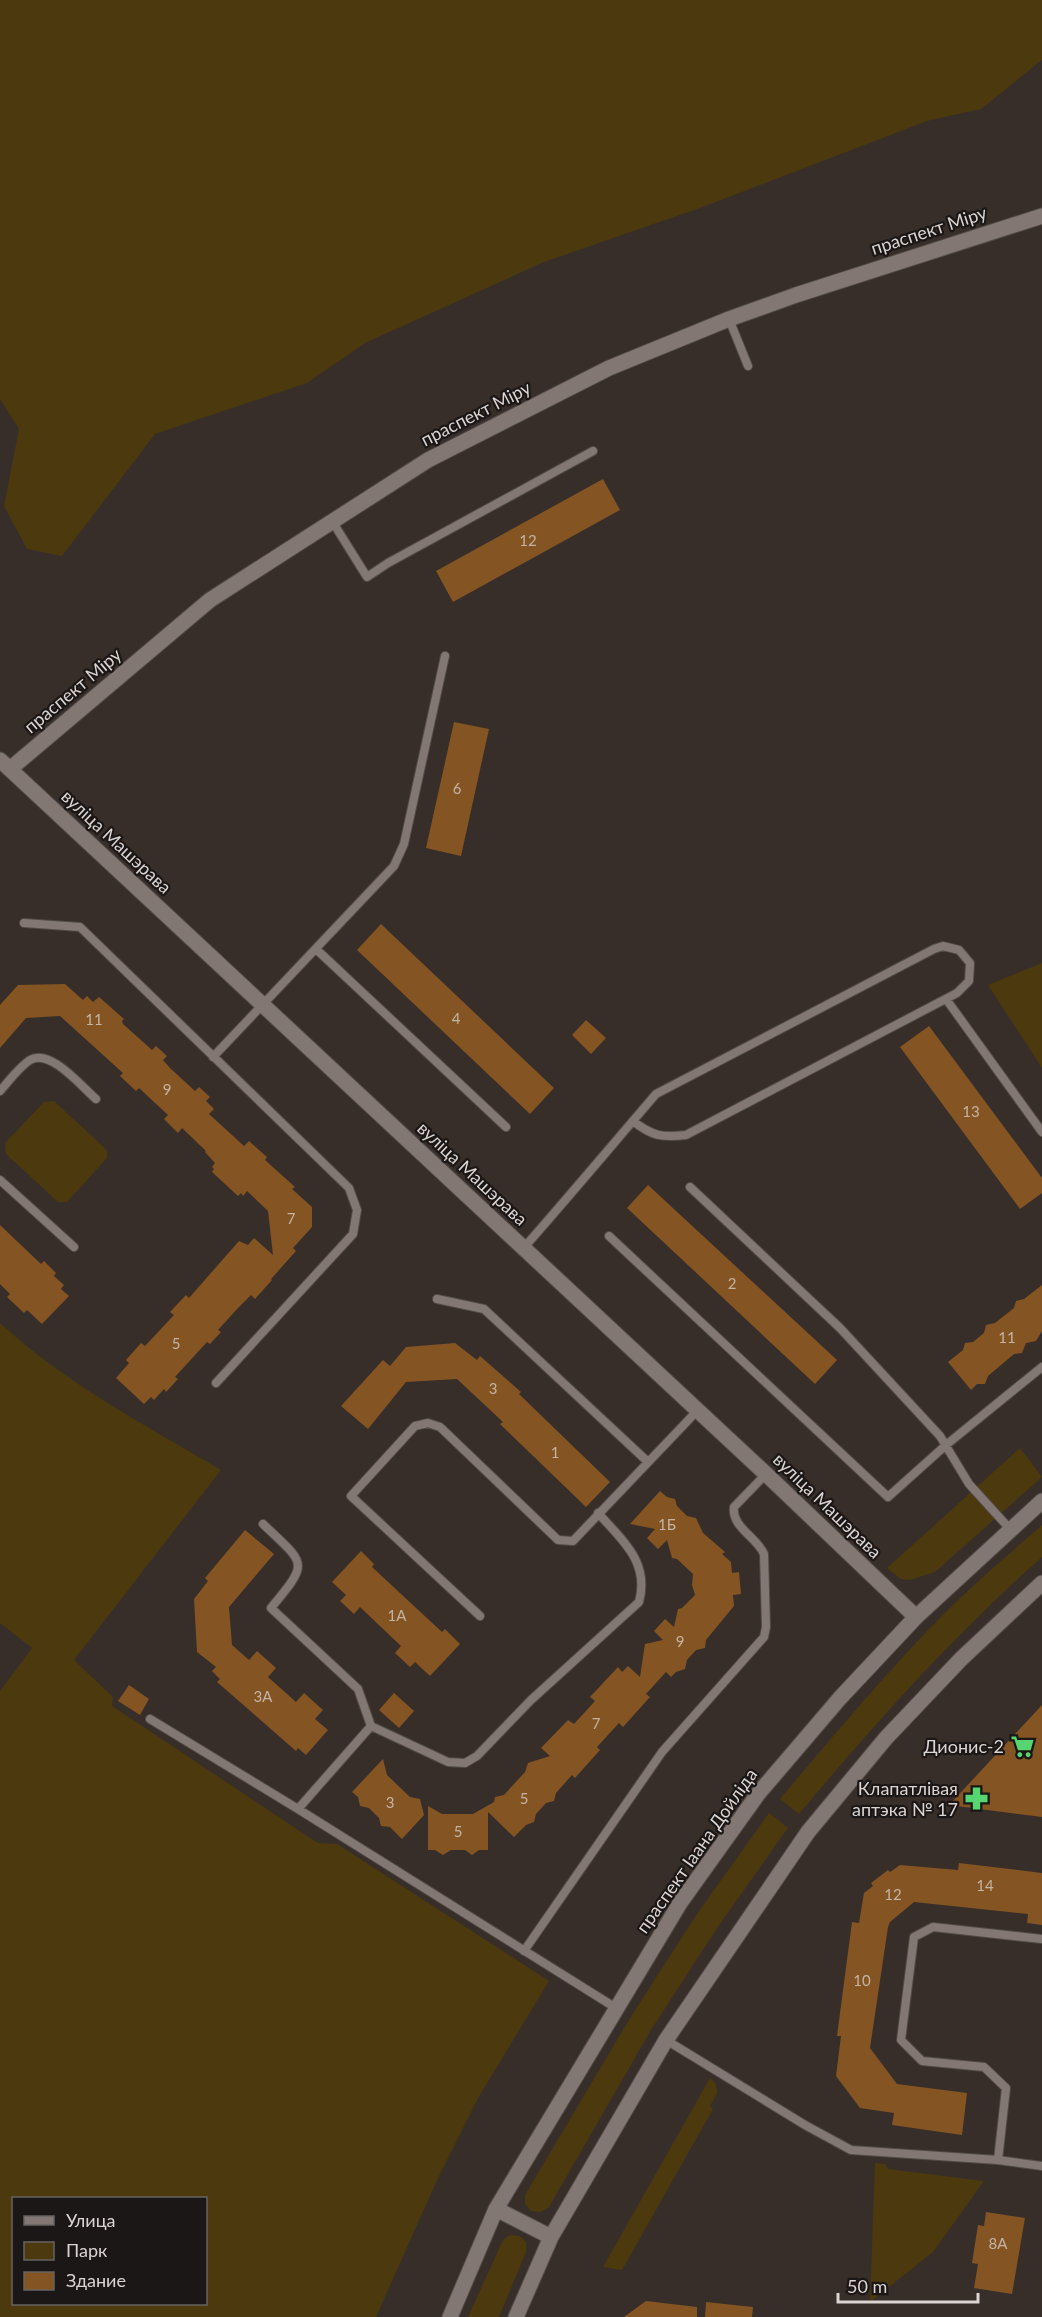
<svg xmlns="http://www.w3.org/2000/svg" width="1042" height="2317" viewBox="0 0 1042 2317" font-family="Lato,sans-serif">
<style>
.green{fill:#4c390e;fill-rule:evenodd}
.building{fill:#845422}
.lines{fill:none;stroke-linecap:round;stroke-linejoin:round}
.lane-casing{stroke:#534b48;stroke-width:10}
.street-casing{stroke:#534b48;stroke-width:17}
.secondary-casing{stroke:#534b48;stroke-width:17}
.lane{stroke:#827773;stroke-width:8}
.street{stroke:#827773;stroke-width:15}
.secondary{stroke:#827773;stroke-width:15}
.labels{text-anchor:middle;stroke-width:4.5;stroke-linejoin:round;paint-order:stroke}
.number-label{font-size:15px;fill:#c4b4a6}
.street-label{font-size:18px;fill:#dad4d2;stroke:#1b1716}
.poi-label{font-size:18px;fill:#dad4d2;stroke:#1b1716;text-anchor:end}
</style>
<rect width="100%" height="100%" fill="#372e2a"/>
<!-- green -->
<path class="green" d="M0,0h1042v60l-61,49 -54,12 -227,87 -156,54 -179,81 -58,40 -152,51 -93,122 -35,-7 -23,-43 15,-77 -19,-30z
M1042,963v105l-54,-83z
M54,1101l53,49v8l-40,44h-9l-52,-48 -1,-11 39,-41z
M0,1323c65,60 145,102 221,147l-147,190 39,37 -1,9 206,137 19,1 212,137 -71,117 -40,80 -62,139h-376v-626l32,-43 -32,-25zM14,2198h192v106h-192z
M1020,1448l22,29 -107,95 -25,8 -9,-1 -14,-11z
M1042,1525v32c-89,79 -167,166 -243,257l-19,-15c48,-57 96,-114 148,-169 35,-37 75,-71 114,-105z
M769,1813l19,15 -71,100 -66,102 -102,177 -8,5 -10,-1 -6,-7v-9l105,-177 67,-104z
M710,2078l6,6 1,9 -7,13 3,3 -91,161 -19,-3z
M875,2163l10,1 3,5 96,12 -51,71 -63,50z
M510,2235l10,1 6,6v10l-27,65h-31l35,-77z"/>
<!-- building -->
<path class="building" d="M603,479l17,31 -167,92 -17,-31z
M454,722l35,7 -28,127 -35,-8z
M381,924l173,164 -24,26 -173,-164z
M65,984l18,16 4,-4 6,6 6,-5 25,22 -2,2 1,3 29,26 4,-4 11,10 -4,4 7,8 25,23 4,-4 11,10 -4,4 8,8 -5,5 35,32 5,-5 18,16 -2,3 30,27 -3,2 20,18v20l-19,21 3,3 -25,28 1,1 -17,19 -4,-4 -13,13 -20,22 3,2 -11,12 -3,-2 -32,35 3,2 -12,13 -2,-3 -10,11 -3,-3 -7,7 -28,-26 13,-15 -3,-3 15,-17 4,3 29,-31 -4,-3 16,-17 3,3 50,-57 9,4 6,-7 19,17 -5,-44 -21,-20 -4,5 -2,-3 -3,3 -26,-24 2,-3 -2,-2 3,-4 -10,-11 1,-1 -24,-23 -4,5 -14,-14 4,-4 -29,-27 -3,3 -16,-15 3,-3 -63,-57 -34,2 -26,30v-43l18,-20z
M586,1020l20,18 -15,16 -19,-19z
M929,1026l113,152v15l-22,16 -120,-162z
M648,1185l189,175 -22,24 -188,-176z
M0,1225l41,39 3,-3 12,12 -2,3 10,9 -3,4 8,7 -27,28 -15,-14 -3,3 -17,-16 3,-3 -10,-10z
M1042,1285v46l-6,10 -10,2 -4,10 -8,1 -26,22 -3,8h-8l-6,6 -23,-28 15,-12 2,-7 8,-1 11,-9 2,-8 9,-2 19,-15 2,-7 8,-2z
M455,1343l22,17 3,-4 41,36 -2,2 91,88 -24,25 -86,-83 3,-2 -46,-43 -51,3 -38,47 -27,-23 42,-46 7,6 16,-19z
M660,1491l7,6 8,2 2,7 10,10 9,2 7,15 22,19 -3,2 9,8 1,11 7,-1 2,22 -8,1 1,11 -28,34 -1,8 -9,2 -9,10 -2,9 -9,3 -5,5 -5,-5 -20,22 4,3 -27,30 -4,-4 -22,24 3,3 -25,28 -3,-3 -16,18 -2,8 -8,2 -10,11 -2,8 -8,3 -12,12 -26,-25v38h-9l-7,5 -7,-5h-14l-8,5 -8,-5h-7v-44l14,8h31l21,-12 1,-5 9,-2 21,-23 3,-9 22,-7 -9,-8 27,-28 6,4 21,-23 -5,-4 28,-30 4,5 6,-6 12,11 5,-33 18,-4 -9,-9 11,-12 9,8 4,-18 4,-1 13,-13 -3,-10 1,-11 -16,-15 -5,-1 -5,-18 -9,9 -11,-11 8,-9 -25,-5z
M245,1530l29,24 -45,53 3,38 17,15 8,-9 19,17 -8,9 28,25 8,-9 19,17 -8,9 13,11 -22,25 -8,-7 -2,3 -79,-69 3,-3 -8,-8 4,-4 -19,-15 -3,-53 14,-18 -3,-3z
M361,1551l13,13 -2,3 70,65 3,-3 15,15 -30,32 -15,-14 -5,5 -15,-14 6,-7 -41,-39 -6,7 -14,-13 6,-6 -14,-13z
M129,1685l20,14 -9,16 -22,-14z
M394,1693l20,18 -15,17 -20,-18z
M1042,1705v112l-93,-12 15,-16z
M383,1759l4,16 23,22 10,2 4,16 -22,24 -12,-12 -9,-1 -2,-8 -10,-10 -9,-2 -2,-9 -6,-5z
M959,1863l83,10v52l-15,-2 1,-9 -114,-12 -24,20 -2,5 -18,121 27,36 70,9 -5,42 -70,-10 2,-12 -34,-5 -24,-32 5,-40h-4l15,-114 7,1 5,-30 9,-7 -2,-3 17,-13 2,2 10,-7 58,5z
M986,2212l39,6 -13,76 -38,-6 4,-24 -6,-1 6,-38 6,1z
M646,2301l51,6v10h-73z
M706,2302l47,5 -1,10h-47z"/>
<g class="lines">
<defs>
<path id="lane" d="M729,319l19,47
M332,521l35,56 21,-14 205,-112
M24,923l56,4 269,261 8,22 -4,24 -137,149
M316,949l190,178
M946,999l96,133
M213,1057l181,-191 10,-22 41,-188
M0,1091c9,-10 19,-24 30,-31 20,-12 51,26 66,39
M0,1180l74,67
M690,1187l150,141 100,108 29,48 41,45
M609,1236l279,261 58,-52 96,-78
M523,1249l5,-6c43,-49 85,-99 128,-149l278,-145 9,-3 16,4 11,13 -1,18 -12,12 -271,142c-24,3 -34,1 -53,-14
M437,1299l47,10 164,153
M263,1524c43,41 47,37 8,84l87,81 13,37 77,36 17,1 12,-7 54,-56 108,-98c11,-40 -17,-62 -41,-89
M480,1616l-129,-120 64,-70 13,-3 12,4 118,113 15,1 124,-130
M150,1719l148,90 318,199
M298,1809l73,-83
M524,1951l138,-199 102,-115 2,-10 -2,-73c-7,-17 -33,-27 -30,-47l32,-33
M666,2040l139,85 46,25 147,10 8,-72 -22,-21 -62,-6 -21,-21 13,-103 19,-10 109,12
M998,2160l44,6"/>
<path id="street" d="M10,769l200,-169 218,-140 181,-92 120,-49 67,-24 246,-79"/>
<path id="secondary" d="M0,760l766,714 150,143
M496,2209l55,28
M450,2317l46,-108 184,-306 78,-109 82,-96 76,-81 126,-116
M516,2317l35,-80 115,-197 142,-208 78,-94 75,-79 81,-76"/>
</defs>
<!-- lane casing -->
<use href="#lane" class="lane-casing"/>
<!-- street casing -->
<use href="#street" class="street-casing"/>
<!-- secondary casing -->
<use href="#secondary" class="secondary-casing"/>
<!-- lane -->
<use href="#lane" class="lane"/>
<!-- street -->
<use href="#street" class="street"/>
<!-- secondary -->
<use href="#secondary" class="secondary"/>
</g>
<!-- icons -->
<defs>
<symbol id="supermarket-bare" viewBox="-9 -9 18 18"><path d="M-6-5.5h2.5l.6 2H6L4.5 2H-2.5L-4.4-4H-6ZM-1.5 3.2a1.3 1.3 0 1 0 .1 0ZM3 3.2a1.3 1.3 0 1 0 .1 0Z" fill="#57d570" stroke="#1b1716" stroke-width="2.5" paint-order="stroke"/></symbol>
<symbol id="pharmacy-bare" viewBox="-9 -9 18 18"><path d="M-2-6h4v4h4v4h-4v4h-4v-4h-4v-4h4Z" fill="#57d570" stroke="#1b1716" stroke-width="2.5" paint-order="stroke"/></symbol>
</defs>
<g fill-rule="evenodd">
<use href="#supermarket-bare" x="1006" y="1730" width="33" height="33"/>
<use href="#pharmacy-bare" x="960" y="1782" width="33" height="33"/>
</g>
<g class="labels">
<!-- number labels -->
<g class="number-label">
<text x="528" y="546">12</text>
<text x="457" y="794">6</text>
<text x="456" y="1024">4</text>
<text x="94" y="1025">11</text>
<text x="167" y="1095">9</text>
<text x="971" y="1117">13</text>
<text x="291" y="1224">7</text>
<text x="732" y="1289">2</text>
<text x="1007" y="1343">11</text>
<text x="176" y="1349">5</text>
<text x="493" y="1394">3</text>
<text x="555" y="1458">1</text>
<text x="667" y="1530">1Б</text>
<text x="397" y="1621">1А</text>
<text x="680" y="1647">9</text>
<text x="263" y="1702">3А</text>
<text x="596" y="1729">7</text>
<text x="524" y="1804">5</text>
<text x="390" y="1808">3</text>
<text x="458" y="1837">5</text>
<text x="985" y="1891">14</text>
<text x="893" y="1900">12</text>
<text x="862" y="1986">10</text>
<text x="998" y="2249">8А</text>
</g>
<!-- street labels -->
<g class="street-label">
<text transform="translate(929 231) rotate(-18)" y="6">праспект Міру</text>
<text transform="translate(476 414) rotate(-27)" y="6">праспект Міру</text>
<text transform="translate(73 691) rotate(-40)" y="6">праспект Міру</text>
<text transform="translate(116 842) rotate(43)" y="6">вуліца Машэрава</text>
<text transform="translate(472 1174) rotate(43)" y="6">вуліца Машэрава</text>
<text transform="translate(827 1506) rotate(44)" y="6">вуліца Машэрава</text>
<text transform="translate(697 1851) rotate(-55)" y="6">праспект Іаана Дойліда</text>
</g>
<!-- poi labels -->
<g class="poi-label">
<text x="1004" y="1753">Дионис-2</text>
<text x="958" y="1795">Клапатлівая<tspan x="958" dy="21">аптэка № 17</tspan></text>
</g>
</g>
<!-- legend -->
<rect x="12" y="2197" width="195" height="108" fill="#1b1716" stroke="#676361" stroke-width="1.5"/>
<rect x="24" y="2216" width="30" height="9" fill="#827773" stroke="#676361" stroke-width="1.5"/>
<text x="66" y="2227" font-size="18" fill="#dad4d2">Улица</text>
<rect x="24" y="2242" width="30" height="18" fill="#4c390e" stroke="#676361" stroke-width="1.5"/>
<text x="66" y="2257" font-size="18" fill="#dad4d2">Парк</text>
<rect x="24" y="2272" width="30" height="18" fill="#845422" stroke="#676361" stroke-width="1.5"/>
<text x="66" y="2287" font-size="18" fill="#dad4d2">Здание</text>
<!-- scale -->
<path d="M838 2293v9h140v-9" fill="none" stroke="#dad4d2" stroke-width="3"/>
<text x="847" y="2293" font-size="18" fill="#dad4d2" stroke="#1b1716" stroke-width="4.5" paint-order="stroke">50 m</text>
</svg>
